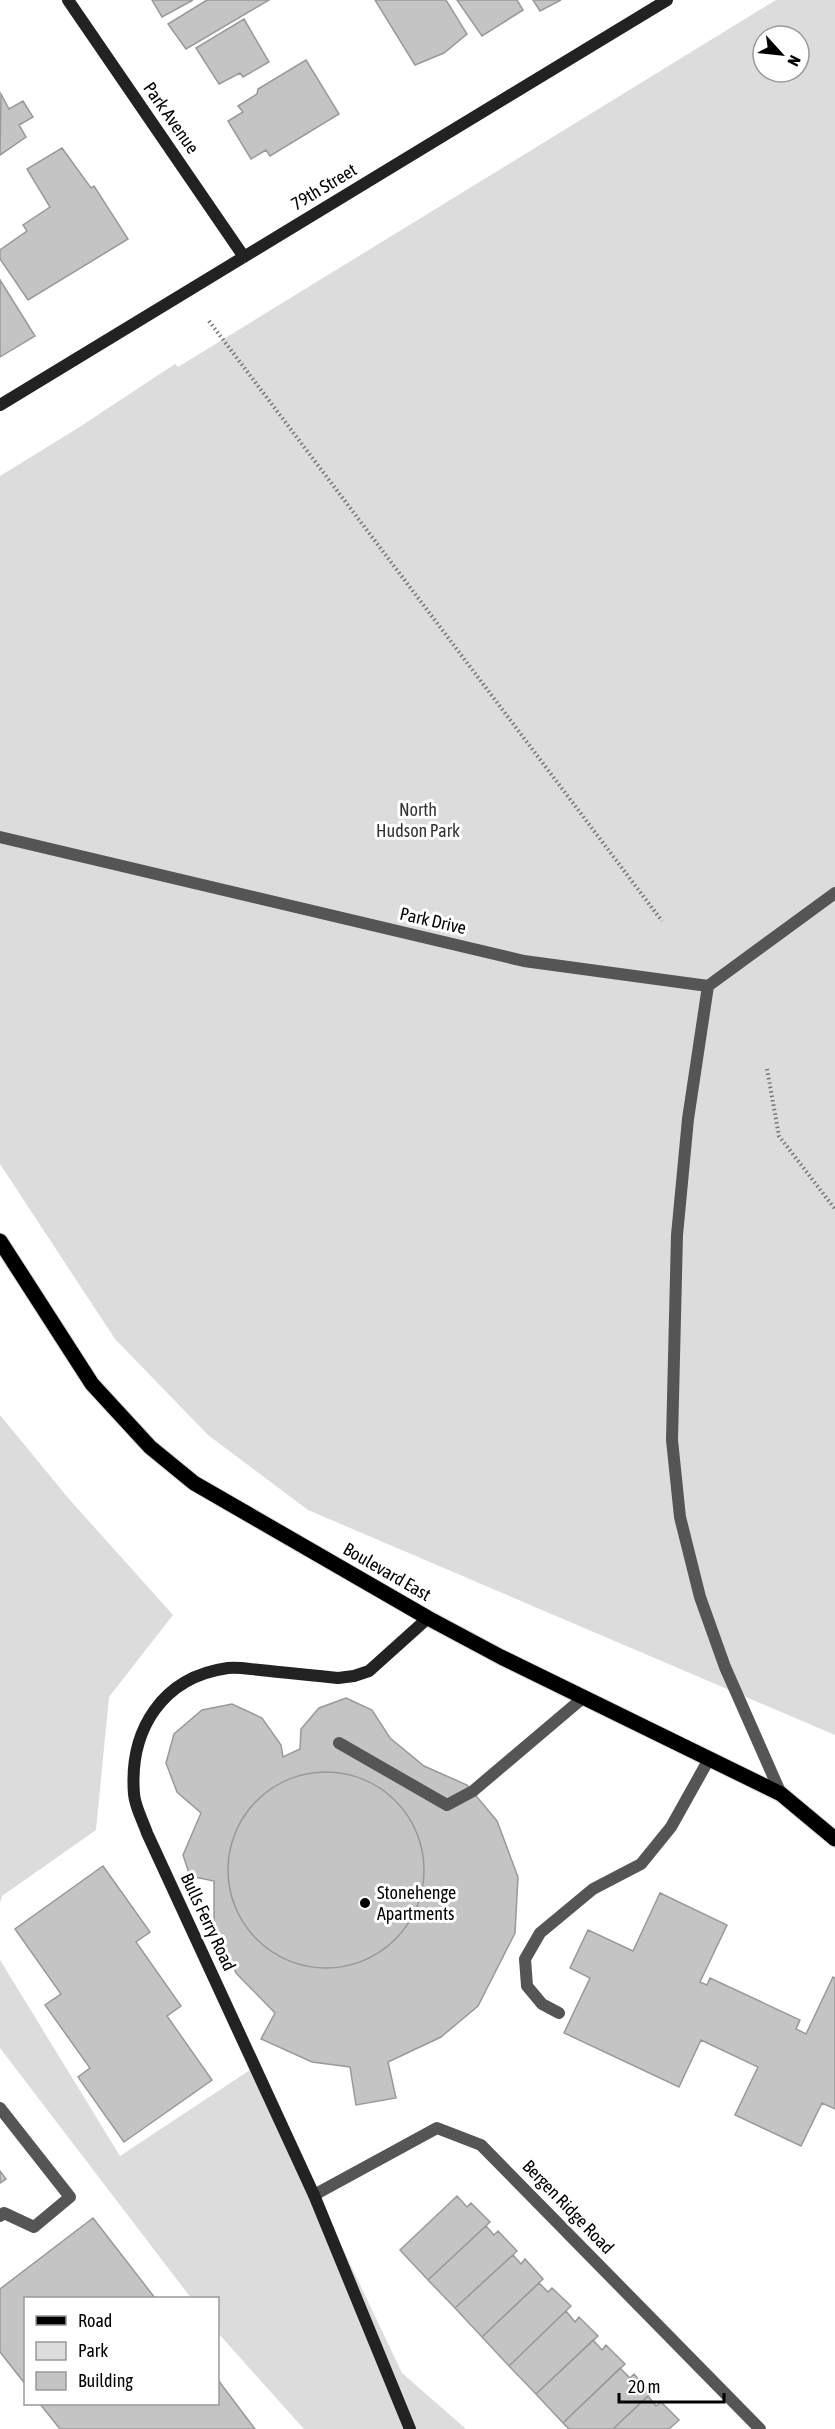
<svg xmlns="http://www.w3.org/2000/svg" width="835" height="2429" viewBox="0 0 835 2429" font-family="'Asap Condensed',sans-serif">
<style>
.green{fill:#dcdcdc;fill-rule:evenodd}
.building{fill:#c4c4c4;stroke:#999;stroke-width:1.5}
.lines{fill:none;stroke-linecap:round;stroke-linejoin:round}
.primary-casing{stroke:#dbdbdb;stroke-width:17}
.path{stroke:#777;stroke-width:4;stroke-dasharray:1.5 3;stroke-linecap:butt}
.lane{stroke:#555;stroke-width:12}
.street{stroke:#555;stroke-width:12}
.secondary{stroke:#222;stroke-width:12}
.primary{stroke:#000;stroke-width:15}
.poi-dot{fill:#000;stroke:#fff;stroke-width:2}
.labels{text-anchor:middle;stroke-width:6;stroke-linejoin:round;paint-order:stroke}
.street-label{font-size:18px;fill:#000;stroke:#fff}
.park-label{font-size:18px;fill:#333;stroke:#fff}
.poi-label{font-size:18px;fill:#000;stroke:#fff;text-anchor:start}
</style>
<rect width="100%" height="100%" fill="#fff"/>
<!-- green -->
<path class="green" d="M776,0h59v1735l-527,-225 -100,-75 -93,-96 -115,-175v-688l78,-48 97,-64 3,3zM763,36h36v36h-36z
M0,1415l69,84 104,116 -64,82 -13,133 -94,66 -2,7z
M0,1960l120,196 136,-90 146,307 64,56h-162l-86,-96v-35h-27l-191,-250z"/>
<!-- building -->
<path class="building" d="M152,0h41l-31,17z
M207,0h62l-83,49 -18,-25z
M375,0h71l21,34 -23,19 -29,12z
M457,0h60l6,10 -41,26z
M533,0h28l-21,11z
M244,19l25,43 -26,15 -3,-4 -21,11 -23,-36z
M306,60l33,54 -69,42 -4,-6 -15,9 -23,-38 15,-9 -5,-6 19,-12 1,-5z
M1,94l8,15 14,-8 10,16 -14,8 7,12 -26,18z
M62,148l29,40 3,-2 34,53 -100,61 -28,-41v-9l27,-19 -4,-6 27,-18 -23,-38z
M0,280l35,56 -35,21z
M346,1698l26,12 18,28 34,28 43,19 30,36 21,56 -3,56 -37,73 -37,31 -53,25 8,36 -40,7 -6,-38 -38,-5 -51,-23 14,-26 -39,-40 -22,-49v-43l-24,-5 -7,-21 18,-42 -24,-21 -11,-29 8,-29 28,-24 30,-6 30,14 19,27 2,12 17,-8 1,-20 18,-21z
M228 1870a98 98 0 1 1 196 0a98 98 0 1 1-196 0Z
M103,1866l47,66 -14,10 45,64 -14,10 45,64 -88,62 -46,-65 12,-9 -45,-63 16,-11 -46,-65z
M660,1893l67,32 -27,57 7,3 3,-7 90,42 -4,9 10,5 27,-57 2,1v131l-13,-6 -21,43 -66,-31 23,-48 -57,-27 -22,47 -115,-54 26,-55 -20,-10 18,-38 45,21z
M0,2171l6,8 -6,4z
M457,2196l10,11 4,-4 19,19 -62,58 -28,-30z
M93,2218l62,80h-129v87l-26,-33v-63z
M486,2226l8,9 4,-4 19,20 -62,57 -27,-28z
M513,2255l8,9 4,-5 18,20 -61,58 -27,-29z
M539,2283l9,9 4,-4 19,18 -62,60 -27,-29z
M566,2311l9,11 4,-5 19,19 -62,58 -27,-28z
M593,2340l9,10 4,-5 19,19 -62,59 -27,-29z
M620,2368l10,10 4,-4 17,19 -38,36h-44l-6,-6z
M218,2380l37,49h-195l-20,-25h178z
M648,2396l8,10 5,-4 18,18 -10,9h-56z"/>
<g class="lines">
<defs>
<path id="primary" d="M0,1241l92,143 58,63 44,36 234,135 73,39 280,137 54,45"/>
</defs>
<!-- primary casing -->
<use href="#primary" class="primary-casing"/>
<!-- path -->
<path class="path" d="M209,321l453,600
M767,1069l12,67 56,73"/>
<!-- lane -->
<path class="lane" d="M339,1743l108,62 26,-14 111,-94
M559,2013l-17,-9 -15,-18 -2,-27 15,-26 53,-44 48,-25 30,-37 38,-68
M0,2108l70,89 -36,30 -30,-14 -4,3"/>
<!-- street -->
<path class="street" d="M0,837l524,124 184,25 127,-93
M708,986l-20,133 -11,116 -5,205 8,77 20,80 25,70 56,127
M314,2195l123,-67 44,17 279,284"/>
<!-- secondary -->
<path class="secondary" d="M68,0l176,257
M0,405l667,-405
M410,2429l-96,-234 -167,-362c-4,-12 -12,-26 -13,-39 -5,-64 28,-117 94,-126 10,-1 21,1 32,2 26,3 52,5 78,8l16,-2 15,-5 59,-53"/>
<!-- primary -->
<use href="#primary" class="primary"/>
</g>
<!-- markers -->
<circle class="poi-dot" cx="365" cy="1903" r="6"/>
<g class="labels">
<!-- street labels -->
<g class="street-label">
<text transform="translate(171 118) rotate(55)" y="6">Park Avenue</text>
<text transform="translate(324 187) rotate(-31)" y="6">79th Street</text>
<text transform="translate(433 921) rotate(13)" y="6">Park Drive</text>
<text transform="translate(387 1572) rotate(30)" y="6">Boulevard East</text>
<text transform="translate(208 1922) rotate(65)" y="6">Bulls Ferry Road</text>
<text transform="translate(568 2207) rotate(46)" y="6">Bergen Ridge Road</text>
</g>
<!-- park labels -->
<g class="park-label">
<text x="418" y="816">North<tspan x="418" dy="21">Hudson Park</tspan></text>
</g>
<!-- poi labels -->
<g class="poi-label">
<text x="377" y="1899">Stonehenge<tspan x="377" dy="21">Apartments</tspan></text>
</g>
</g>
<!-- legend -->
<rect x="24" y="2297" width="195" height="108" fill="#ffffff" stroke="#999999" stroke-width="1.5"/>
<rect x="36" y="2316" width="30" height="9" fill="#000000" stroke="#999999" stroke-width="1.5"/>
<text x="78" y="2327" font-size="18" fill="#000000">Road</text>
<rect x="36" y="2342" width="30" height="18" fill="#dcdcdc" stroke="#999999" stroke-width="1.5"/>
<text x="78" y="2357" font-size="18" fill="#000000">Park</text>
<rect x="36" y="2372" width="30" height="18" fill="#c4c4c4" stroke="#999999" stroke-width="1.5"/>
<text x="78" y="2387" font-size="18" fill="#000000">Building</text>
<!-- north arrow -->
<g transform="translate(781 54) rotate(117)"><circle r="28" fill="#ffffff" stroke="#999999" stroke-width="1.5"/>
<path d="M0-4.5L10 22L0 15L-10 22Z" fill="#000000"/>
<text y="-9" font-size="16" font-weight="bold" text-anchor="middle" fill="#000000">N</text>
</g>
<!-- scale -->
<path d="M619 2393v9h105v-9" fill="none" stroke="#000000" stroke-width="3"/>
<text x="628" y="2393" font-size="18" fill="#000000" stroke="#ffffff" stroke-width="4.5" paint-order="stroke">20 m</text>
</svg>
